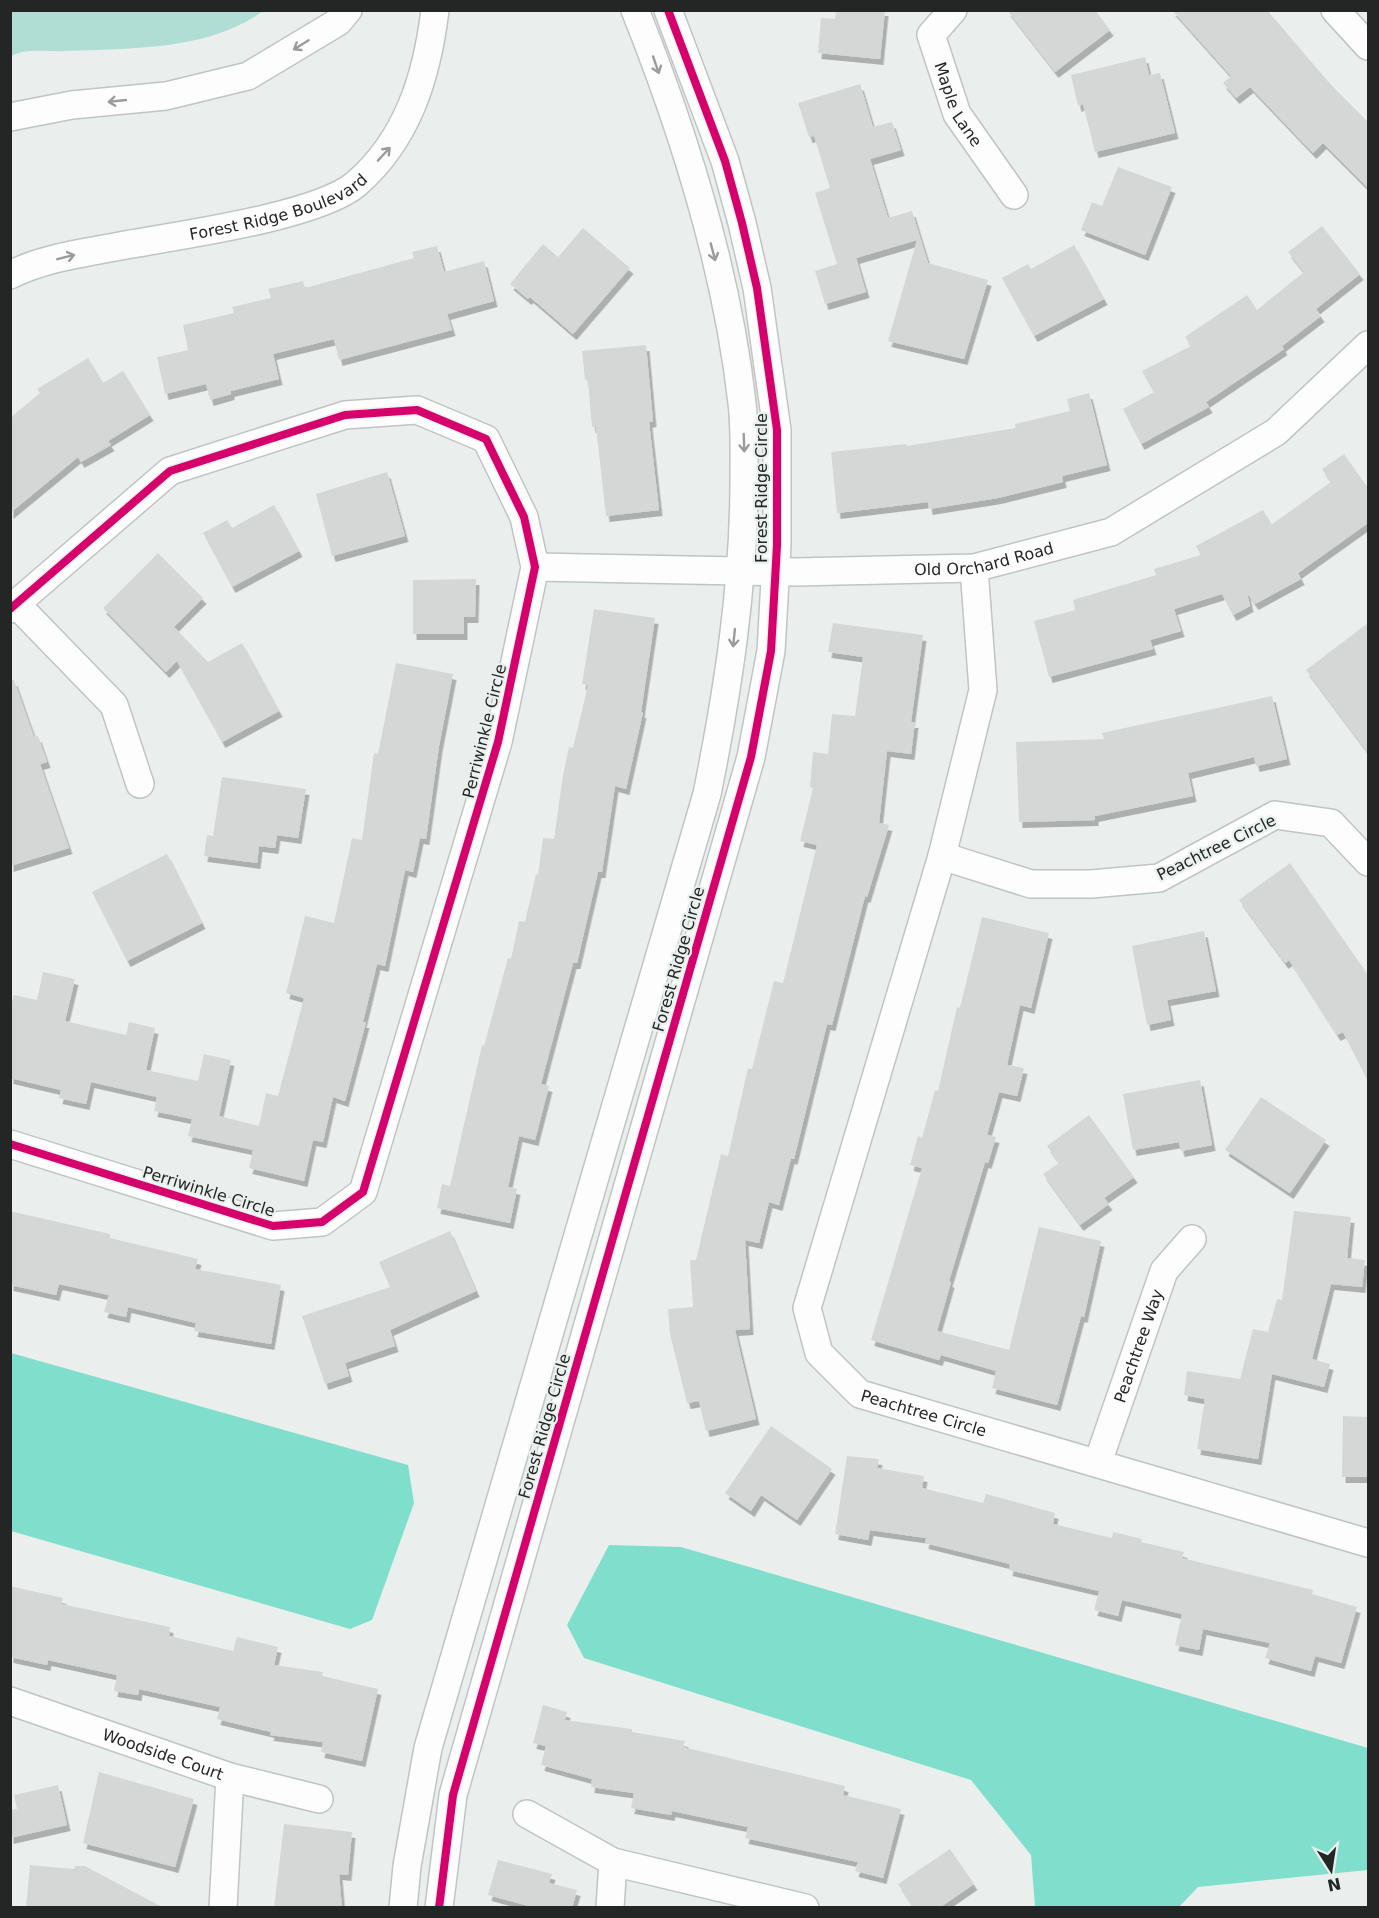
<svg xmlns="http://www.w3.org/2000/svg" width="1379" height="1918" viewBox="0 0 1379 1918" font-family="'DejaVu Sans',sans-serif">
<style>
.green{fill:#b0ded4}
.water{fill:#80decc}
.building{fill:#d5d7d7;filter:url(#shadow)}
.lines{fill:none;stroke-linecap:round;stroke-linejoin:round}
.minor-casing{stroke:#c0c4c2;stroke-width:30}
.minor{stroke:#fcfdfc;stroke-width:27}
.cycleway-casing{stroke:#e9f0ee;stroke-width:11}
.cycleway{stroke:#d6006c;stroke-width:8}
.oneway{stroke:#9a9c9b}
.labels{text-anchor:middle;stroke-width:4.5;stroke-linejoin:round;paint-order:stroke}
.street-label{font-size:16px;fill:#232625;stroke:#e9f0ee}
</style>
<defs>
<filter id="shadow"><feDropShadow dx="3.5" dy="6" stdDeviation="0" flood-color="#0004"/></filter>
</defs>
<rect width="100%" height="100%" fill="#eaefed"/>
<!-- green -->
<path class="green" d="M11,10h252v1c-56,40 -131,37 -198,40 -17,1 -38,-3 -54,5z"/>
<!-- water -->
<path class="water" d="M11,1353l397,112 6,38 -42,117 -22,9 -339,-98z
M609,1545l72,2 687,201v122l-170,17 -19,20h-144l-4,-52 -60,-75 -387,-122 -17,-33z"/>
<!-- building -->
<path class="building" d="M836,10h49l-5,49 -62,-6 3,-35 14,1z
M1007,10h88l15,20 -55,42z
M1172,10h95l65,76 36,36v66l-45,-45 -10,10 -63,-66 -14,11 -13,-15 8,-7z
M1145,57l4,18 11,-2 15,60 -80,19 -12,-48 -5,2 -7,-31z
M860,84l13,43 19,-5 9,28 -31,9 18,59 24,-7 16,52 60,17 -24,79 -76,-18 29,-101 -61,18 10,34 -41,12 -10,-33 22,-7 -22,-71 15,-5 -16,-52 -5,1 -11,-34z
M1118,167l54,20 -27,68 -64,-25 11,-28 10,4z
M1322,226l38,48 -44,35 5,7 -39,30 2,3 -78,53 3,5 -68,37 -18,-35 31,-17 -12,-21 49,-25 -6,-9 62,-42 10,15 47,-38 -16,-20z
M583,228l47,40 -57,66 -43,-37 -2,2 -18,-15 33,-40 15,13z
M1074,245l30,54 -70,37 -32,-58 26,-14 3,5z
M437,246l7,26 40,-11 10,40 -47,13 5,16 -113,30 -5,-21 -61,15 6,25 -48,12v3l-21,6 -4,-16 -41,10 -8,-37 31,-7 -5,-25 51,-12 -2,-6 39,-9 -3,-9 35,-8 2,7 109,-30 -2,-6z
M646,345l7,76 -4,1 10,88 -53,6 -10,-89h-4l-4,-47h-3l-3,-29z
M88,358l15,25 20,-12 27,44 -42,26 3,4 -30,17 -3,-5 -68,56v-95l30,-25 -3,-4z
M1089,393l18,72 -45,11 1,6 -65,16 -69,11 -1,-7 -91,11 -6,-61 76,-8v2l109,-18 -1,-4 55,-13 -3,-12z
M1344,454l24,34v35l-70,50 3,6 -46,25 -8,-11 3,13 -17,9 -11,-21 -48,15 7,22 -31,9 3,9 -104,28 -15,-56 41,-11 -2,-10 83,-25 -2,-6 47,-14 -5,-9 67,-36 8,15 60,-43 -9,-13z
M387,472l18,64 -73,20 -16,-62z
M274,505l25,46 -67,36 -29,-54 24,-13 5,8z
M158,553l45,45 -29,29 34,35 34,-19 37,68 -57,31 -45,-81 -11,11 -63,-64z
M476,579l-1,38h-11v17h-51v-54z
M594,609l61,9 -14,94h2l-17,77 -11,-3 -13,86h-4l-21,91h-4l-32,121 8,2 -14,54 -16,-4 -11,51 9,2 -7,34 -73,-15 5,-24 8,2 32,-141 2,1 24,-88 3,1 8,-38 6,1 11,-48 2,1 5,-37 11,1 9,-64 6,-28 4,1 15,-63 -6,-1z
M833,623l90,12 -12,87h4l-4,32 -24,-3 -8,72 10,2 -22,72 -2,-1 -33,129 -5,-1 -33,135 -3,-1 -12,47 -10,-3 -10,41 -14,-3 5,89 -15,1 21,89 -50,12 -7,-30 -12,2 -17,-69 -2,-25 25,-2 -3,-47h6l25,-106 7,2 20,-88 4,1 22,-88 9,2 34,-138 -17,-4 13,-53 -3,-1 3,-35 15,2 4,-40 23,2 8,-59 -35,-5z
M1368,623v130l-62,-83z
M396,663l57,11 -14,72 -13,93 -6,-1 -7,34 -8,-2 -20,96 -8,-2 -14,58h3l-21,79 -12,-4 -10,45 -10,-2 -9,41 -55,-13 4,-18 -65,-14 4,-17 -38,-8 3,-14 -66,-15 -5,22 -27,-6 2,-8 -51,-12v-70l4,-13 23,5 6,-28 32,7 -10,42 61,14 3,-13 26,6 -9,42 52,11 6,-27 27,6 -12,56 40,10 7,-33 12,3 26,-98 -18,-5 19,-77 29,7 18,-85 10,2 12,-87 4,1z
M10,680h4l20,57 4,-1 9,26 -7,2 29,84 -59,18z
M1272,696l15,63 -31,7 -2,-9 -66,16 5,23 -98,20v4l-76,2 -3,-80 88,-3 -2,-6z
M222,777l84,12 -8,49 -21,-3 -2,13 -16,-2 -2,17 -53,-7 3,-21 6,1z
M167,854l35,69 -75,38 -35,-69z
M1290,863l78,112v106l-25,-49 -6,3 -48,-75 -4,3 -46,-63z
M982,917l67,16 -18,75 -11,-3 -13,60 17,3 -7,28 -18,-4 -12,43 9,2 -8,26 -3,-1 -36,119 2,1 -14,49 72,19 30,-123 62,14 -17,76 -3,-1 -24,89 -65,-17 4,-17 -55,-16 -2,5 -68,-20 51,-172 -12,-3 8,-29 4,2 13,-48 3,1 19,-84 3,1z
M1204,931l12,60 -49,9 4,20 -24,5 -15,-79z
M1200,1080l12,65 -31,6 -2,-9 -46,8 -10,-56z
M1261,1097l65,43 -36,53 -65,-43z
M1089,1115l45,62 -30,21 5,6 -29,21 -37,-51 16,-11 -12,-17z
M10,1211l100,23v4l88,21 -3,10 86,16 -10,59 -77,-13 2,-8 -68,-16 -2,10 -22,-5 5,-17 -50,-11 -3,11 -46,-10z
M1294,1211l57,6 -4,41 18,2 -3,27 -31,-3 -19,75 18,5 -6,23 -52,-13 -14,85 -61,-10 8,-50 -21,-4 3,-24 53,8 13,-50 15,3 9,-33 5,1z
M450,1231l26,60 -86,39 5,16 -50,17 4,13 -24,8 -23,-68 88,-29 -11,-25z
M1343,1416l25,1v60h-26z
M771,1426l61,43 -35,51 -36,-25 -10,16 -26,-18z
M847,1456l32,3 -2,9 47,8 -2,12 61,15 3,-9 26,7 43,12 -2,11 59,14 1,-6 29,7 -1,3 43,10 -2,6 131,32 -1,4 45,13 -16,56 -26,-7 -4,15 -46,-13 5,-15 -67,-14 -4,21 -24,-5 7,-31 -60,-14 -4,16 -24,-6 5,-19 -90,-21 1,-6 -85,-21 1,-5 -56,-8 -2,10 -33,-6z
M10,1586l53,12 -2,6 109,23 -1,9 64,15 4,-14 41,10 -4,18 49,7 -1,4 56,13 -16,72 -41,-9 2,-10 -53,-7 1,-3 -54,-13 3,-12 -81,-18 -1,6 -24,-4 3,-16 -69,-15 -1,5 -37,-8z
M543,1705l24,7 -2,8 67,9v3l53,9 -2,6 162,39 -2,9 58,14 -18,69 -28,-7 3,-9 -113,-24 3,-11 -76,-16 -1,4 -40,-7 3,-15 -43,-6 1,-8 -51,-14 5,-19 -13,-3z
M99,1772l95,27 -19,68 -92,-24z
M58,1785l9,40 -57,13v-28l7,-1 -3,-14z
M284,1824l68,8 -4,43 -9,-1 3,34h-68z
M950,1849l24,35 -35,24h-25l-16,-24z
M498,1860l54,14 -3,9 28,7 -5,18h-36l-48,-13z
M30,1865l44,4 1,-3h10l79,42h-138z"/>
<g class="lines">
<defs>
<g id="minor">
<path id="s1" d="M953,10l-22,25 26,79 57,81"/>
<path d="M1335,10l33,36"/>
<path d="M10,117l62,-12 94,-9 82,-20 90,-54 10,-12"/>
<path id="s2" d="M10,275c33,-17 74,-22 110,-29 55,-10 197,-29 236,-62 52,-45 71,-108 79,-174"/>
<path id="s3" d="M535,567l260,5 179,-4 137,-36 165,-100 92,-87"/>
<path id="s4" d="M974,568l9,122 -41,166 -135,452 12,45 41,41 508,149"/>
<path d="M17,605l97,100 26,79"/>
<path d="M10,609l160,-138 175,-56 72,-5 69,29 38,78 11,50 -37,175 -135,450 -41,30 -49,4 -263,-82"/>
<path d="M942,856l89,28h60l68,-6 116,-63 56,8 37,39"/>
<path id="s5" d="M1098,1462l66,-191 28,-32"/>
<path id="s6" d="M10,1701l220,76 89,22"/>
<path d="M527,1814l86,48 192,46"/>
<path d="M223,1908l7,-131"/>
<path d="M403,1908l4,-42 21,-118 279,-954c21,-104 37,-208 37,-314 0,-25 1,-52 -2,-77 -15,-134 -57,-268 -107,-393"/>
<path d="M439,1908l14,-113 298,-1038 20,-106 6,-106v-115l-20,-142 -15,-65 -17,-62 -57,-151"/>
<path d="M610,1908l3,-46"/>
</g>
</defs>
<!-- minor casing -->
<use href="#minor" class="minor-casing"/>
<!-- minor -->
<use href="#minor" class="minor"/>
<defs>
<path id="cycleway" d="M10,609l160,-138 175,-56 72,-5 69,29 38,78 11,50 -37,175 -135,450 -41,30 -49,4 -263,-82
M439,1908l14,-113 298,-1038 20,-106 6,-106v-115l-20,-142 -15,-65 -17,-62 -57,-151"/>
</defs>
<!-- cycleway casing -->
<use href="#cycleway" class="cycleway-casing"/>
<!-- cycleway -->
<use href="#cycleway" class="cycleway"/>
</g>
<!-- one-way arrows -->
<defs><path id="oneway-shaft" d="M-6 0H5M1.5-3L5.5 0L1.5 3" fill="none" stroke-width="1.6" stroke-linecap="round" stroke-linejoin="round" transform="scale(1.5)"/></defs>
<g class="oneway">
<use href="#oneway-shaft" transform="translate(301 45) rotate(148)"/>
<use href="#oneway-shaft" transform="translate(656 65) rotate(71)"/>
<use href="#oneway-shaft" transform="translate(117 101) rotate(174)"/>
<use href="#oneway-shaft" transform="translate(384 154) rotate(-47)"/>
<use href="#oneway-shaft" transform="translate(713 252) rotate(75)"/>
<use href="#oneway-shaft" transform="translate(66 257) rotate(-14)"/>
<use href="#oneway-shaft" transform="translate(744 443) rotate(88)"/>
<use href="#oneway-shaft" transform="translate(734 638) rotate(96)"/>
</g>
<g class="labels">
<!-- street labels -->
<g class="street-label">
<text dy="6" stroke="none"><textPath href="#s1" startOffset="108">Maple Lane</textPath></text>
<text dy="6" stroke="none"><textPath href="#s2" startOffset="278">Forest Ridge Boulevard</textPath></text>
<text transform="translate(761 488) rotate(-90)" y="6">Forest Ridge Circle</text>
<text dy="6" stroke="none"><textPath href="#s3" startOffset="450">Old Orchard Road</textPath></text>
<text transform="translate(484 731) rotate(-76)" y="6">Perriwinkle Circle</text>
<text transform="translate(1216 847) rotate(-26)" y="6">Peachtree Circle</text>
<text transform="translate(678 959) rotate(-74)" y="6">Forest Ridge Circle</text>
<text transform="translate(209 1191) rotate(17)" y="6">Perriwinkle Circle</text>
<text dy="6" stroke="none"><textPath href="#s5" startOffset="123">Peachtree Way</textPath></text>
<text dy="6" stroke="none"><textPath href="#s4" startOffset="936">Peachtree Circle</textPath></text>
<text transform="translate(544 1426) rotate(-74)" y="6">Forest Ridge Circle</text>
<text dy="6" stroke="none"><textPath href="#s6" startOffset="162">Woodside Court</textPath></text>
</g>
</g>
<!-- border -->
<rect width="1379" height="1918" fill="none" stroke="#232625" stroke-width="24"/>
<!-- north arrow -->
<g transform="translate(1331 1870) rotate(168)" stroke="#e9f0ee" stroke-width="4.5" paint-order="stroke">
<path d="M0-4.5L10 22L0 15L-10 22Z" fill="#232625"/>
<text y="-9" font-size="16" font-weight="bold" text-anchor="middle" fill="#232625">N</text>
</g>
</svg>
